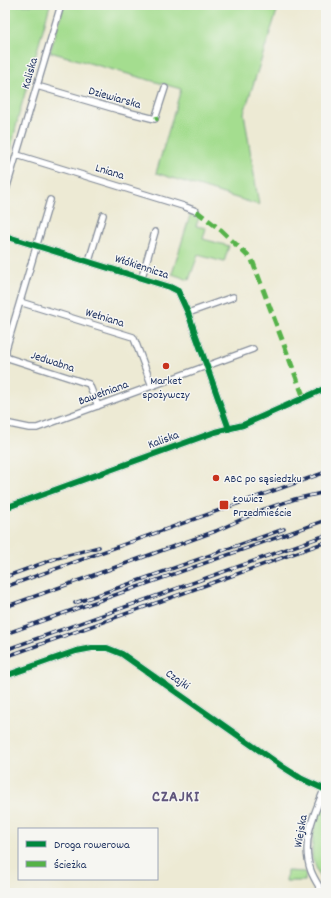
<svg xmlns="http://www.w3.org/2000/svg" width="331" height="898" viewBox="0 0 331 898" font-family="Dekko,sans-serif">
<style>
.green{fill:#a4dd8f;stroke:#608676}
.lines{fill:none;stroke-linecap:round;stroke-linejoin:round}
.stream{stroke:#58bbd7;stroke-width:2}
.minor-casing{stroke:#848c99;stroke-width:8}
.minor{stroke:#fff;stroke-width:5.5}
.rail-casing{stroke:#1b2f5e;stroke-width:3.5}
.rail{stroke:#f6f6f2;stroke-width:2;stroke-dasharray:6;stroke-linecap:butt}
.quiet{stroke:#55b248;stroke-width:5;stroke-dasharray:10 5;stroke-linecap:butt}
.cycleway-casing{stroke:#f6f6f2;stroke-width:8}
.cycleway{stroke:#00873e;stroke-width:6}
.poi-dot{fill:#c8321e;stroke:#f6f6f2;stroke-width:1.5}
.labels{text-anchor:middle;stroke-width:3;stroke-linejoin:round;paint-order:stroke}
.street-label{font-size:12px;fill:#1b2f5e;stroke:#f6f6f2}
.poi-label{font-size:12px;fill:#1b2f5e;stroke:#f6f6f2;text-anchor:start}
.district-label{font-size:16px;font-weight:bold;letter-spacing:1px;fill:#60567d;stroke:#f6f6f2}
</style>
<rect width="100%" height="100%" fill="#f6f6f2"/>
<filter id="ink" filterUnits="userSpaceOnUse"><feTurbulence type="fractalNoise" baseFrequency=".025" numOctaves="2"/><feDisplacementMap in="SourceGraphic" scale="8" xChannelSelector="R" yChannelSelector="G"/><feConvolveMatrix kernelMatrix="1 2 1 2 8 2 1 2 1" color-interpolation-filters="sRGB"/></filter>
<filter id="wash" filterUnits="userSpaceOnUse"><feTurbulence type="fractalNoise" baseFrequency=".012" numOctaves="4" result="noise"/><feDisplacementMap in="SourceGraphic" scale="16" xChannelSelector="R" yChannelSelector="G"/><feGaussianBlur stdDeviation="0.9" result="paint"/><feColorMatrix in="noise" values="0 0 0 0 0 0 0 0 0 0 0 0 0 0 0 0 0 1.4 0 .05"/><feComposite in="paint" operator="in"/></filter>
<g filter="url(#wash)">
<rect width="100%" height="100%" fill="#edead4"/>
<!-- green -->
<path class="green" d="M5,5h45l-31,109 -14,61z
M64,5h215l-35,108 15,92 -103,-32 25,-84 -131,-37z
M191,212l9,3 -4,11 10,2 -3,11 26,7 -5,16 -26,-7 -9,25 -17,-6z
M326,799v65l-6,14 -8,-21 1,-21 3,-16z
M287,871l19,1 -1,9h-19z"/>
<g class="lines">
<!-- stream -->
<path class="stream" d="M318,893l8,-20"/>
</g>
</g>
<g filter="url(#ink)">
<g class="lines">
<defs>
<path id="minor" d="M37,86l82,24 36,9 10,-31
M17,155l166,51 13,5
M5,193l56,-188
M50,200l-44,149v6l2,3 81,26 9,22
M5,236l165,51 8,4 10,22 41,116
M89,261l14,-46
M142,277l13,-45
M20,302l113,35 2,4 17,45
M188,313l45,-16
M5,423l24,5h8l216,-79
M5,508l210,-76 28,-7 83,-37
M5,676l71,-25 16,-3h15l15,6 17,12 144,101 19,12 22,10
M323,893c-4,-7 -9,-14 -12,-22 -11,-30 4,-59 15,-86"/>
</defs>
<!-- minor casing -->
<use href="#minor" class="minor-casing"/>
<!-- minor -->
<use href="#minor" class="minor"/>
<defs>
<path id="rail" d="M5,577l52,-19 42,-11
M5,587l321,-115
M75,603l209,-74
M5,607l211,-76 46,-21 33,-11 31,-7
M5,634l321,-114
M5,650l321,-115
M5,657l321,-115"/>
</defs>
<!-- rail casing -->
<use href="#rail" class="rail-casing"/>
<!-- rail -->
<use href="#rail" class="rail"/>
<!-- quiet -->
<path class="quiet" d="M155,119l3,-1
M196,211l25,19 31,30 52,138
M325,893l1,-1"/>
<defs>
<path id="cycleway" d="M5,236l165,51 8,4 10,22 41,116
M5,508l210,-76 28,-7 83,-37
M5,676l71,-25 16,-3h15l15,6 17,12 144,101 19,12 22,10"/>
</defs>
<!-- cycleway casing -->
<use href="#cycleway" class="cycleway-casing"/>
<!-- cycleway -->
<use href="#cycleway" class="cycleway"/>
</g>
</g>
<!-- markers -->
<g class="poi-dot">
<circle cx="166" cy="366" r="4"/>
<circle cx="216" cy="478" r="4"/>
<rect x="219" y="500" width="10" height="10" rx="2"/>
</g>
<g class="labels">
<!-- street labels -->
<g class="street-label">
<text transform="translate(29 73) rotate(-74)" y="4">Kaliska</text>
<text transform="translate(115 97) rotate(16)" y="4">Dziewiarska</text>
<text transform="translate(110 171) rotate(17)" y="4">Lniana</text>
<text transform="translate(142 266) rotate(18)" y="4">Włókiennicza</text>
<text transform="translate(105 317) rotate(17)" y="4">Wełniana</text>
<text transform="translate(53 361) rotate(18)" y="4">Jedwabna</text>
<text transform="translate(103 392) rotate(-20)" y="4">Bawełniana</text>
<text transform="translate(163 439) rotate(-20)" y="4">Kaliska</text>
<text transform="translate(178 679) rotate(35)" y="4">Czajki</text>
<text transform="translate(300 831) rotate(-80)" y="4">Wiejska</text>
</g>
<!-- poi labels -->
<g class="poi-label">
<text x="166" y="384" text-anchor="middle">Market<tspan x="166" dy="14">spożywczy</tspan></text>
<text x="224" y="482">ABC po sąsiedzku</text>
<text x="233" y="502">Łowicz<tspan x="233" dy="14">Przedmieście</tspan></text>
</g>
<!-- district labels -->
<g class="district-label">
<text x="176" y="801">CZAJKI</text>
</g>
</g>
<!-- margin -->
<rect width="331" height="898" fill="none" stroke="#f6f6f2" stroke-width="20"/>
<!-- legend -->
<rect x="18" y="828" width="140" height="52" fill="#f6f6f2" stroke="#9ea6b7"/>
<rect x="26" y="841" width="20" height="6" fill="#00873e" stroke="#9ea6b7"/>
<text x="54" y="848" font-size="12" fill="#1b2f5e">Droga rowerowa</text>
<rect x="26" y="861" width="20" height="6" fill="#55b248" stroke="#9ea6b7"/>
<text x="54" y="868" font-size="12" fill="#1b2f5e">Ścieżka</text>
</svg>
